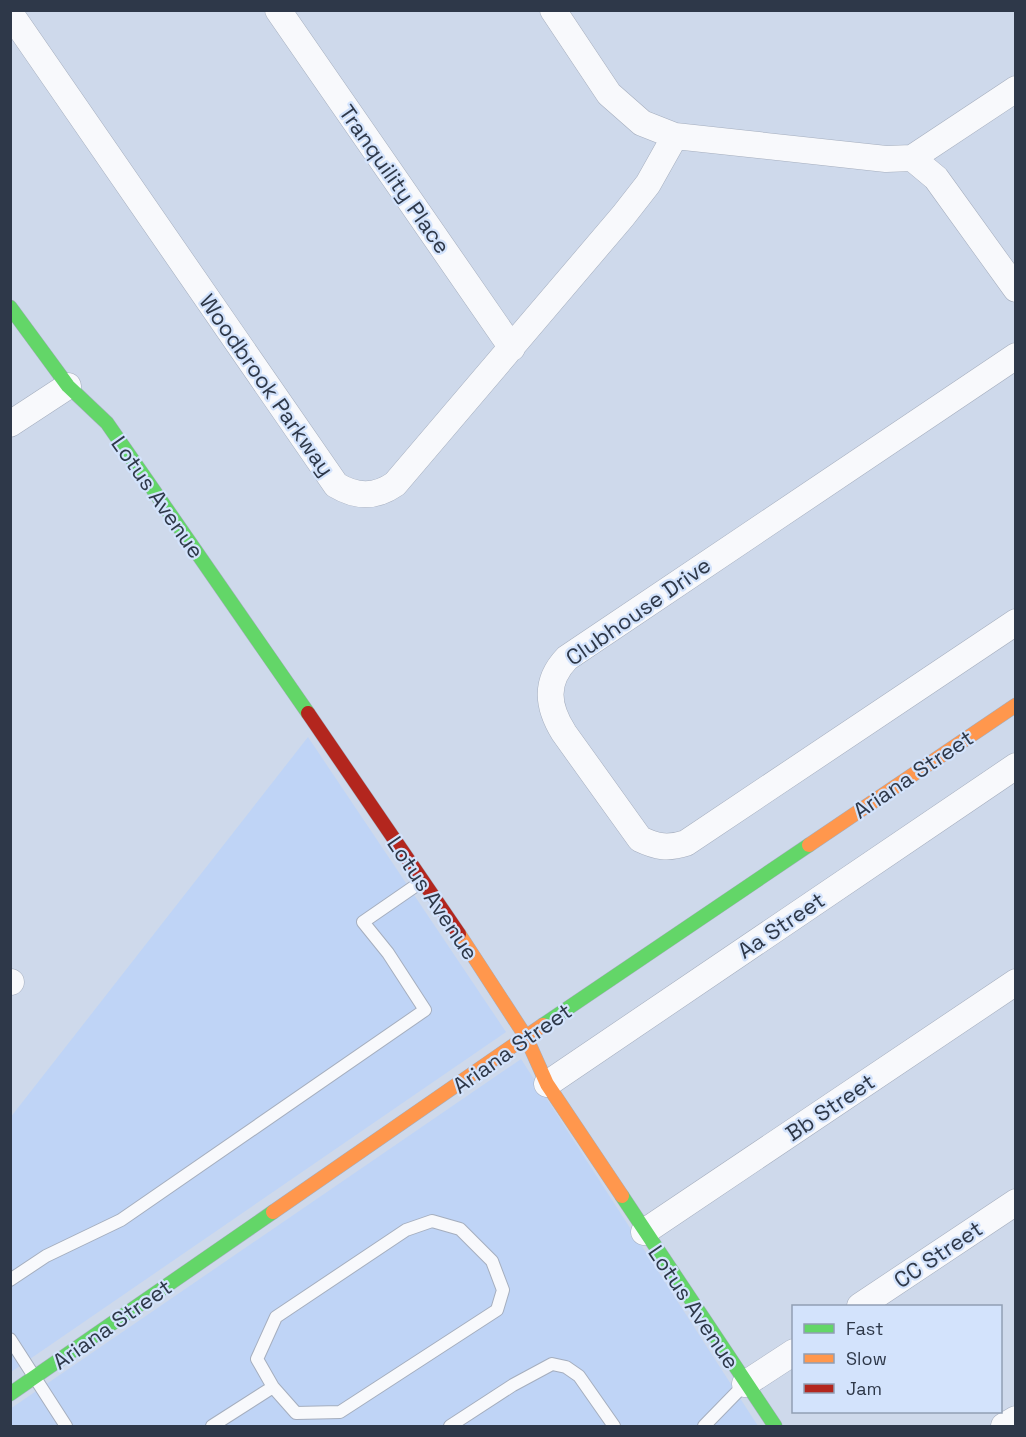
<svg xmlns="http://www.w3.org/2000/svg" width="1026" height="1437" viewBox="0 0 1026 1437" font-family="'Space Grotesk',sans-serif">
<style>
.built{fill:#bfd4f6}
.lines{fill:none;stroke-linecap:round;stroke-linejoin:round}
.lane-casing{stroke:#a5aebe;stroke-width:14}
.street-casing{stroke:#a5aebe;stroke-width:27}
.fast-casing{stroke:#a5aebe;stroke-width:15}
.slow-casing{stroke:#a5aebe;stroke-width:15}
.jam-casing{stroke:#a5aebe;stroke-width:15}
.lane{stroke:#f8f9fc;stroke-width:12}
.street{stroke:#f8f9fc;stroke-width:26}
.fast{stroke:#63d668;stroke-width:14}
.slow{stroke:#ff974d;stroke-width:14}
.jam{stroke:#b3261e;stroke-width:14}
.labels{text-anchor:middle;stroke-width:4.5;stroke-linejoin:round;paint-order:stroke}
.street-label{font-size:22px;fill:#2e3849;stroke:#d3e3fc}
</style>
<rect width="100%" height="100%" fill="#ced9eb"/>
<!-- built -->
<path class="built" d="M308,737l198,295 -495,340 -1,-254z
M521,1059l237,367h-747l-1,-17z"/>
<g class="lines">
<defs>
<path id="lane" d="M432,1221l28,8 32,32 11,29 -6,20 -157,102 -44,1 -23,-26 -16,-28 19,-42 130,-87z
M10,1280l36,-24 75,-36 304,-210 -37,-57 -25,-31 58,-40
M10,1339l56,87
M212,1426l61,-39
M450,1426l63,-41 39,-21 14,3 13,9 35,50
M704,1426l40,-41"/>
<path id="street" d="M278,10l234,338
M553,10l56,84 33,29 33,13 211,23 26,-1 24,20 80,111
M10,13l326,472c20,12 39,13 59,-1l228,-268 25,-32 27,-48
M912,158l104,-69
M1016,356l-449,302c-23,24 -20,48 -3,75l76,106c17,8 28,10 46,4l330,-221
M10,424l58,-38
M10,982h1
M547,1084l469,-318
M644,1232l372,-250
M860,1306l156,-104
M745,1384l49,-32
M1004,1426l12,-7"/>
<path id="fast" d="M10,307l58,79 39,37 201,290
M543,1025l266,-180
M622,1196l153,230
M10,1394l263,-182"/>
<path id="slow" d="M809,845l207,-140
M459,934l67,103 21,47 75,112
M273,1212l270,-187"/>
<path id="jam" d="M308,713l151,221"/>
</defs>
<!-- lane casing -->
<use href="#lane" class="lane-casing"/>
<!-- street casing -->
<use href="#street" class="street-casing"/>
<!-- fast casing -->
<use href="#fast" class="fast-casing"/>
<!-- slow casing -->
<use href="#slow" class="slow-casing"/>
<!-- jam casing -->
<use href="#jam" class="jam-casing"/>
<!-- lane -->
<use href="#lane" class="lane"/>
<!-- street -->
<use href="#street" class="street"/>
<!-- fast -->
<use href="#fast" class="fast"/>
<!-- slow -->
<use href="#slow" class="slow"/>
<!-- jam -->
<use href="#jam" class="jam"/>
</g>
<g class="labels">
<!-- street labels -->
<g class="street-label">
<text transform="translate(395 179) rotate(55)" y="8">Tranquility Place</text>
<text transform="translate(267 385) rotate(55)" y="8">Woodbrook Parkway</text>
<text transform="translate(158 497) rotate(55)" y="8">Lotus Avenue</text>
<text transform="translate(638 611) rotate(-35)" y="8">Clubhouse Drive</text>
<text transform="translate(913 774) rotate(-34)" y="8">Ariana Street</text>
<text transform="translate(433 898) rotate(56)" y="8">Lotus Avenue</text>
<text transform="translate(781 925) rotate(-34)" y="8">Aa Street</text>
<text transform="translate(512 1048) rotate(-35)" y="8">Ariana Street</text>
<text transform="translate(830 1107) rotate(-34)" y="8">Bb Street</text>
<text transform="translate(938 1254) rotate(-34)" y="8">CC Street</text>
<text transform="translate(694 1307) rotate(56)" y="8">Lotus Avenue</text>
<text transform="translate(112 1324) rotate(-35)" y="8">Ariana Street</text>
</g>
</g>
<!-- border -->
<rect width="1026" height="1437" fill="none" stroke="#2e3849" stroke-width="24"/>
<!-- legend -->
<rect x="792" y="1305" width="210" height="108" fill="#d3e3fc" stroke="#919fb4" stroke-width="1.5"/>
<rect x="804" y="1324" width="30" height="9" fill="#63d668" stroke="#919fb4" stroke-width="1.5"/>
<text x="846" y="1335" font-size="18" fill="#2e3849">Fast</text>
<rect x="804" y="1354" width="30" height="9" fill="#ff974d" stroke="#919fb4" stroke-width="1.5"/>
<text x="846" y="1365" font-size="18" fill="#2e3849">Slow</text>
<rect x="804" y="1384" width="30" height="9" fill="#b3261e" stroke="#919fb4" stroke-width="1.5"/>
<text x="846" y="1395" font-size="18" fill="#2e3849">Jam</text>
</svg>
